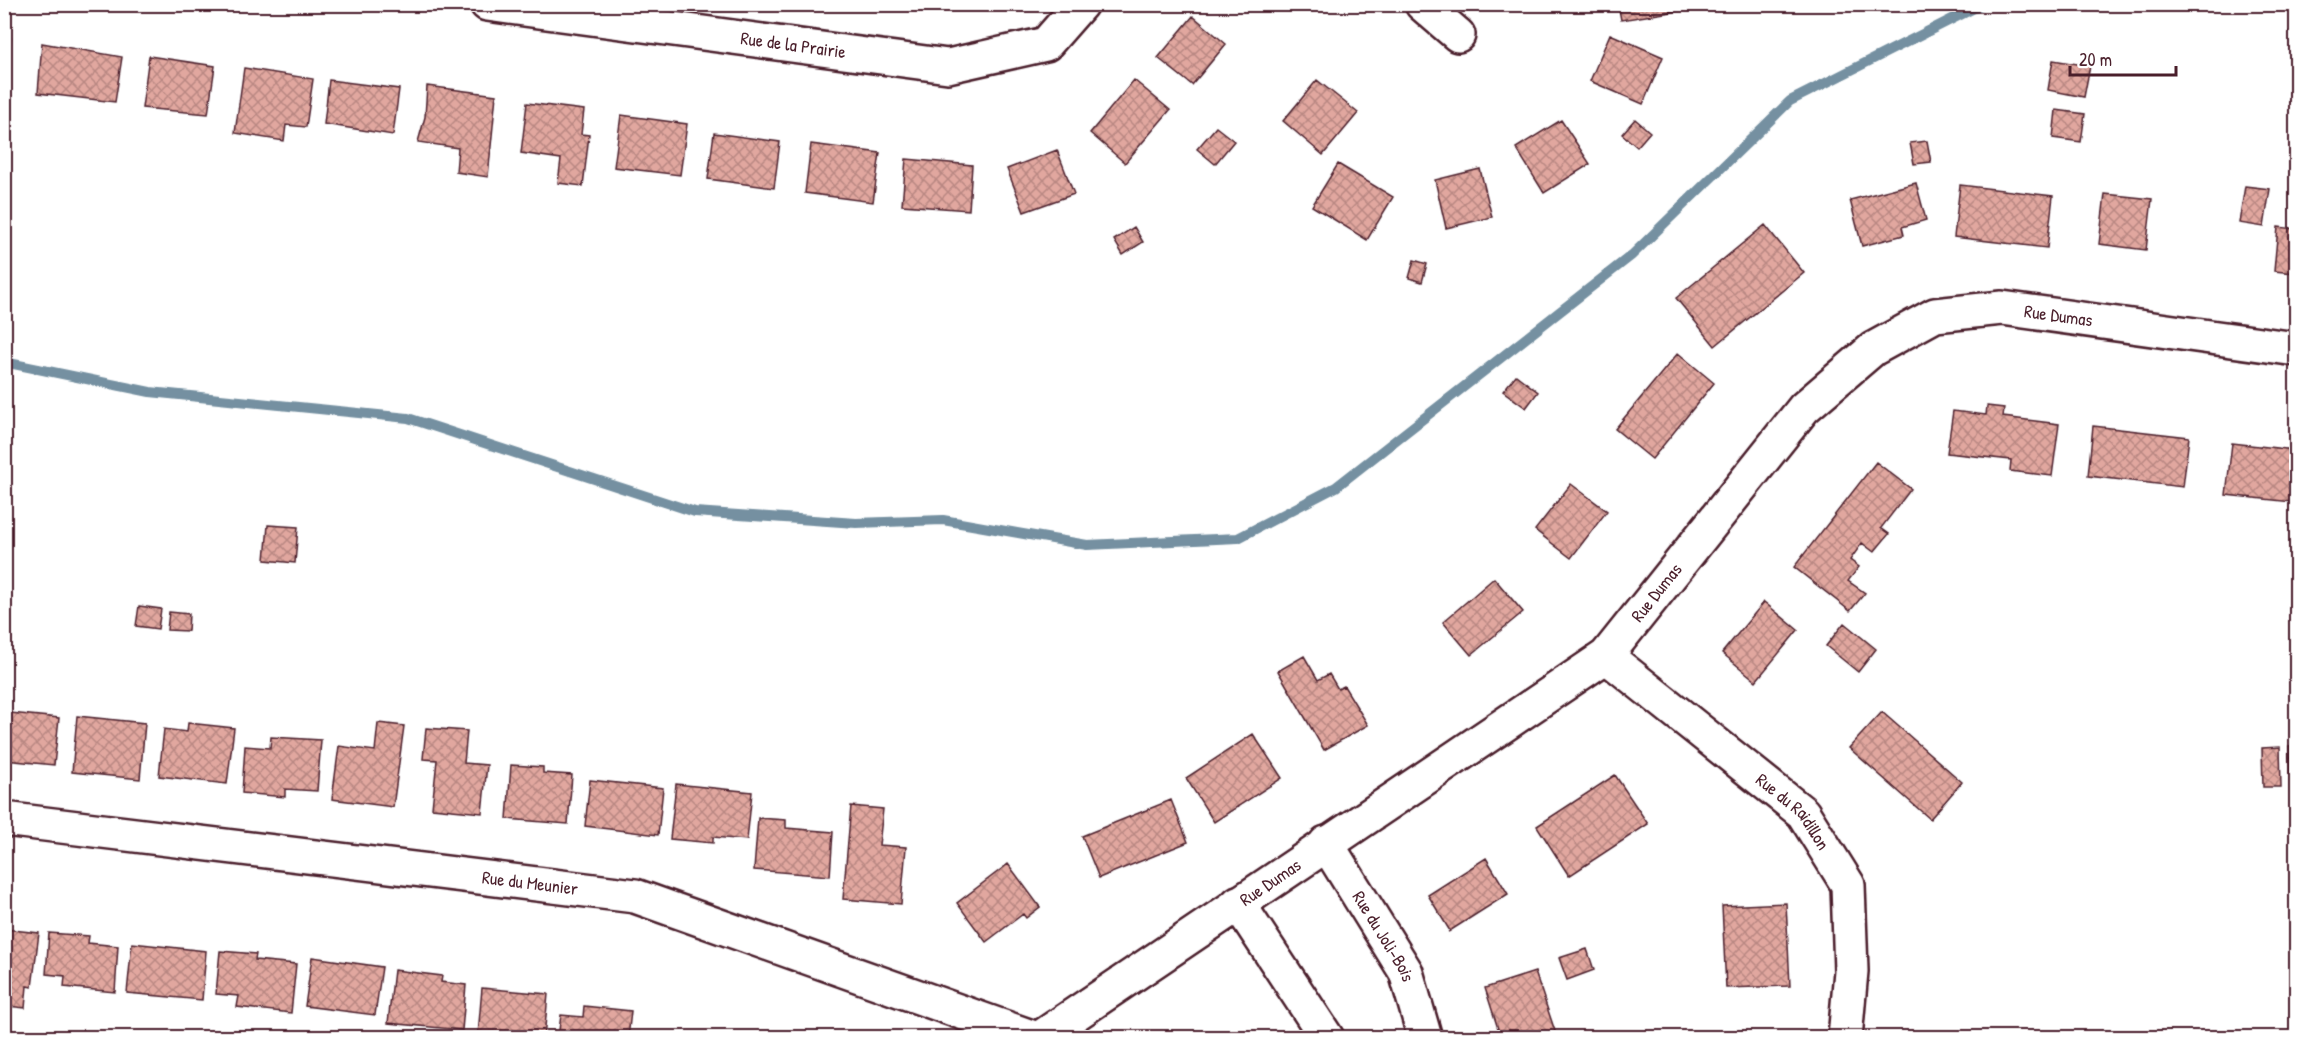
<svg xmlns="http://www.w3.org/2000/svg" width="2301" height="1042" viewBox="0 0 2301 1042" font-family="'Patrick Hand',sans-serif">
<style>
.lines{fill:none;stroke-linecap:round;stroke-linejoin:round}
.stream{stroke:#7490a1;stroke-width:10}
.building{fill:url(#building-cross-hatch);stroke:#4a1f2b;stroke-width:1.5}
.street-casing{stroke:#4a1f2b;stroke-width:38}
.street{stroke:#fff;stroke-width:33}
.labels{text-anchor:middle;stroke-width:5;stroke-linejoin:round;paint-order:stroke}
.street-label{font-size:18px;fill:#4a1f2b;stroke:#fff}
</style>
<defs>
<pattern id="building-cross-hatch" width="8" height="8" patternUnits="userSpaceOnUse" patternTransform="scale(1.5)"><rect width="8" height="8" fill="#e1a79f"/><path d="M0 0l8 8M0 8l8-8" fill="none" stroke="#b88782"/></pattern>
</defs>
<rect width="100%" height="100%" fill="#fff"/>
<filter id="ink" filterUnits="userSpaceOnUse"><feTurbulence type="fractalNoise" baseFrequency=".0167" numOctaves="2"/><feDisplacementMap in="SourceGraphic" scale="12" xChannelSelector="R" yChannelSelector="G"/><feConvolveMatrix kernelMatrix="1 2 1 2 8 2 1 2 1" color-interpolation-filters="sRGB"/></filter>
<g filter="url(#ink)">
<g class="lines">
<!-- stream -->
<path class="stream" d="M4,362l146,30 258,26 287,94 161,11 87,-3 144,25 151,-7 98,-51 296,-232 158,-154 192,-97"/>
</g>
<!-- building -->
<path class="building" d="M1618,4h78v4l-75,12z
M1193,16l33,28 -34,41 -34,-27z
M1610,34l53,23 -20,47 -53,-23z
M4,37l7,1 -6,49h-1z
M42,43l80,14 -7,45 -77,-9z
M149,56l66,10 -7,48 -66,-6z
M2053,60l37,6 -6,31 -36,-7z
M244,68l69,11 -7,48 -20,-2 -2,16 -49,-8z
M329,80l70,9 -6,46 -69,-11z
M1134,80l36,30 -45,53 -35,-30z
M1317,80l41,33 -35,42 -40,-34z
M427,86l69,9 -8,82 -32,-5 2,-24 -40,-6 7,-25z
M527,103l57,7 -3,24 8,1 -6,51 -25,-3 3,-24 -40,-6z
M2056,110l29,4 -4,28 -28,-4z
M621,115l66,9 -7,51 -66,-8z
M1635,119l15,13 -13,15 -15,-13z
M1561,120l29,44 -46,29 -28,-45z
M1216,127l18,14 -19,23 -18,-15z
M714,133l66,9 -6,46 -66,-9z
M1927,141l4,21 -17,2 -4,-21z
M811,144l69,9 -7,49 -68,-9z
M1057,150l17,44 -50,18 -17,-43z
M906,159l66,6 -3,45 -67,-5z
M1338,164l55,33 -26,43 -55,-34z
M1480,169l12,48 -46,11 -11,-48z
M1916,183l10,37 -24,7 2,8 -42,11 -12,-46z
M1960,185l93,11 -6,52 -93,-11z
M2245,186l25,3 -6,38 -25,-4z
M2105,194l47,5 -6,51 -47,-6z
M1765,225l39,48 -89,73 -39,-48z
M1134,227l9,15 -20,13 -9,-15z
M2278,227l18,2v44l-22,-2z
M1414,260l13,4 -5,18 -13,-4z
M1678,353l36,30 -62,76 -37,-30z
M1516,375l22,17 -12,16 -23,-17z
M1987,406l17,2 -1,9 56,7 -7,52 -42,-5 1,-11 -64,-7 6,-42 33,4z
M2093,426l96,11 -6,50 -95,-11z
M2232,443l64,7 -4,52 -66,-7z
M1876,462l35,27 -30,39 8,6 -15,18 -12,-9 -12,17 9,7 -11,14 17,12 -15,18 -56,-44z
M1571,484l36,27 -36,47 -36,-28z
M268,525l30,2 -3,36 -30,-3z
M1494,578l29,34 -52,43 -28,-33z
M1764,602l34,28 -42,51 -34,-28z
M139,606l22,3 -3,20 -22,-3z
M169,612l20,2 -1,17 -21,-1z
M1844,623l32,26 -18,23 -32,-26z
M1304,656l14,24 11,-6 9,15 6,-3 24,39 -44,25 -46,-79z
M1882,712l80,70 -32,37 -81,-71z
M10,713l49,5 -5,47 -49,-5z
M77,716l68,7 -5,56 -68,-7z
M188,723l46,5 -7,56 -68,-8 5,-47 23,3z
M378,723l26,3 -11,81 -61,-8 7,-53 36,5z
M426,728l41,3 -3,32 23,2 -5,48 -50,-5 5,-48 -14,-1z
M1253,734l29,44 -68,44 -28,-44z
M271,737l50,3 -4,51 -32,-2v8l-43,-4 3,-47 25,2z
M2296,745v58l-5,1 -2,-58z
M2280,747l1,40h-18l-1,-39z
M511,765l32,2v6l29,2 -4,49 -61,-5z
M1615,775l33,49 -79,52 -32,-50z
M590,780l73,8 -5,47 -73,-9z
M676,784l76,8 -5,48 -34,-3v6l-43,-4z
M1171,800l17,42 -89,36 -17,-42z
M851,806l32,3 -4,36 27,2 -5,57 -58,-5z
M758,818l28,2v8l47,4 -3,44 -76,-6z
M1486,858l22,36 -60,38 2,-1 -22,-36z
M1008,864l32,43 -14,11 -3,-4 -37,28 -29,-39z
M1786,903l4,83 -64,2 -4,-82z
M4,929l35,4 -7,54 -5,-1 -2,22 -17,-2 3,-22 -7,-1z
M49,933l40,3 -1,7 30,3 -3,46 -51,-5 1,-11 -19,-2z
M132,943l74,8 -4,49 -75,-7z
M1587,949l7,21 -27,10 -8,-22z
M220,951l36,3 -1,6 41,4 -5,49 -54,-6 2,-11 -23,-2z
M312,957l70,10 -7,48 -70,-9z
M394,970l48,6 -1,6 25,3 -4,45 -74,-7z
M1535,972l22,65 -56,1 -16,-50z
M482,988l66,6 -4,44 -66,-3z
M584,1006l47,5 -3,27h-70l3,-23 22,2z"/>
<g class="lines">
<defs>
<g id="street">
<path id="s1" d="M487,4l461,62 98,-22 35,-40"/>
<path d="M1422,4l36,31"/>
<path id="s2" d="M1606,656l197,157 45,72 3,86 -6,67"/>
<path id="s3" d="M4,819l631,77 399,142"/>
<path id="s4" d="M1326,843l80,129 19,66"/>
<path d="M1238,903l89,135"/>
<path id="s5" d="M1040,1038l566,-382 198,-248 69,-59 62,-34 67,-7 294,41"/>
</g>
</defs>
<!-- street casing -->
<use href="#street" class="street-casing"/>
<!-- street -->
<use href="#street" class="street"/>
</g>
</g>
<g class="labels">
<!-- street labels -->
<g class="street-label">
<text dy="6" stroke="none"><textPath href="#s1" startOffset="309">Rue de la Prairie</textPath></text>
<text dy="6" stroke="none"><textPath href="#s5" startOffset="1286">Rue Dumas</textPath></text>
<text dy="6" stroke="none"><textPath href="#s5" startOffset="764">Rue Dumas</textPath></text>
<text dy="6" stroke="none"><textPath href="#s2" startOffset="244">Rue du Raidillon</textPath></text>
<text dy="6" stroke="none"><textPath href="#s5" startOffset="278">Rue Dumas</textPath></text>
<text dy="6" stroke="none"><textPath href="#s3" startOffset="530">Rue du Meunier</textPath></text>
<text dy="6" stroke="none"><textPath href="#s4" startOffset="110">Rue du Joli-Bois</textPath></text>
</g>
</g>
<!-- margin -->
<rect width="2301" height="1042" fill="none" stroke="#fff" stroke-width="24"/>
<rect x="12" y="12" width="2277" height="1018" fill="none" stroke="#4a1f2b" stroke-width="2" filter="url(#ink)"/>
<!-- scale -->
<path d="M2070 66v9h106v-9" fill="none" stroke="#4a1f2b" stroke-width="3"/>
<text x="2079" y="66" font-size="18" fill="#4a1f2b" stroke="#ffffff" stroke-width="4.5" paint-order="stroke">20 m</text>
</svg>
